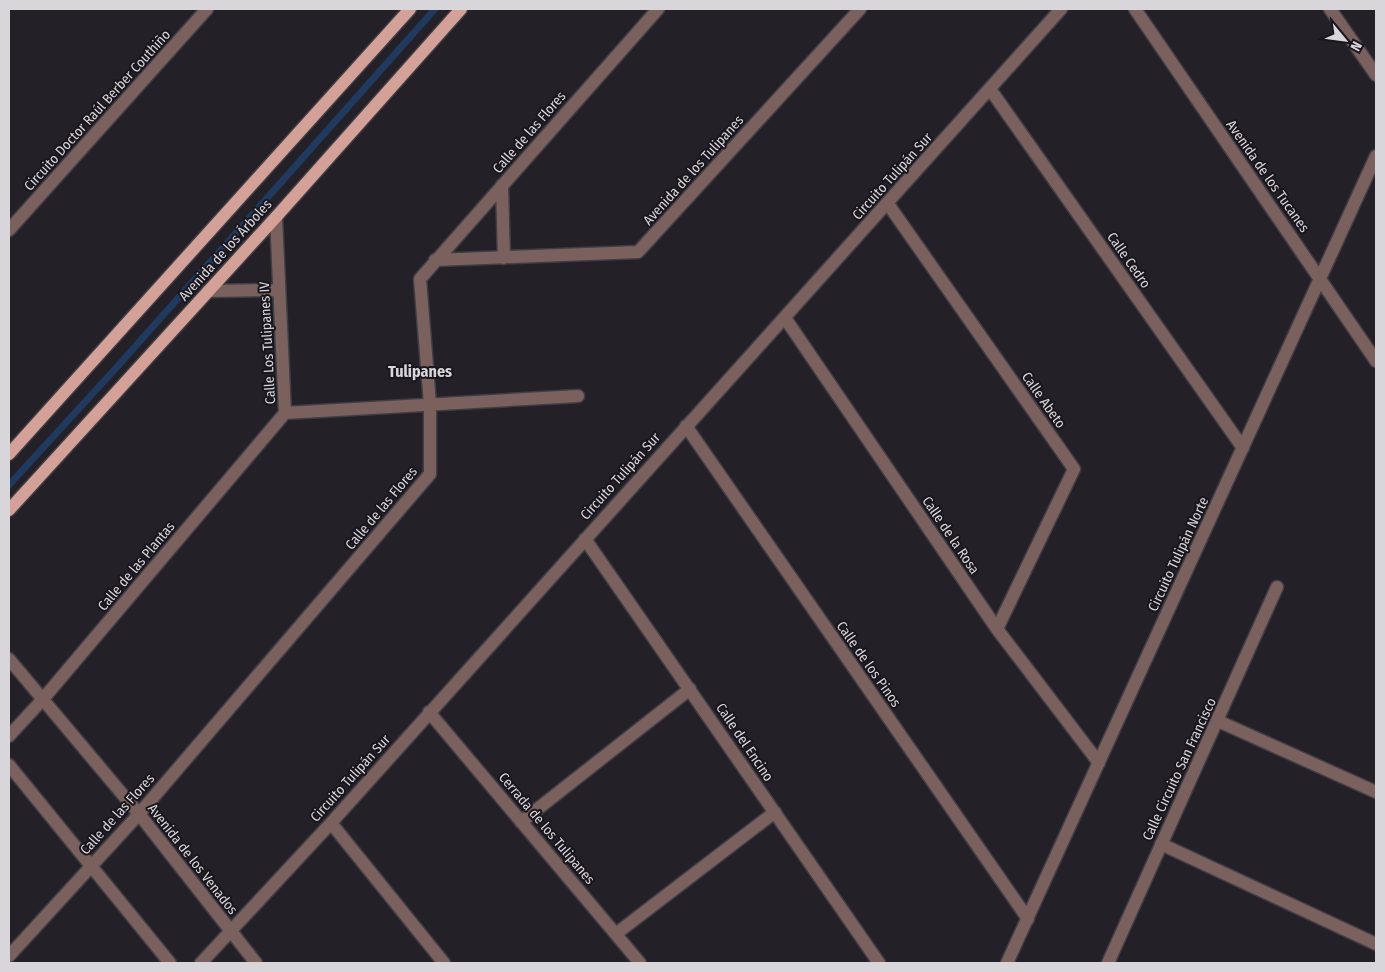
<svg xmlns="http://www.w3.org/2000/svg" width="1385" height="972" viewBox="0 0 1385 972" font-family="'Fira Sans Condensed',sans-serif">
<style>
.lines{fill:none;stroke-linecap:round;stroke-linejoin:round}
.stream{stroke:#203a5f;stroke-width:7}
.minor-casing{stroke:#403d44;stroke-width:15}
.major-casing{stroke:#403d44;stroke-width:15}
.minor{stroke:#7a615d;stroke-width:12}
.major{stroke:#d4a198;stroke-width:12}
.labels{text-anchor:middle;stroke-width:4;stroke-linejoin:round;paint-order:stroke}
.street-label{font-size:14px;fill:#d9d6db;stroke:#1a161d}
.quarter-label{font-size:16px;font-weight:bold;fill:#d9d6db;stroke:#1a161d}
</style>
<rect width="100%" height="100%" fill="#232027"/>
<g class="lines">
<!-- stream -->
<path class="stream" d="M9,485l108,-118 318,-358"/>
<defs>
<path id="minor" d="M1135,9l241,352
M1330,9l46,66
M990,89l253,359
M502,185l2,73
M888,204l186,265 -77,160
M276,217l9,196
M9,230l198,-221
M435,260l203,-8 222,-243
M208,291l71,-1
M785,318l212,311 102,134
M285,413l293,-17
M686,426l342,493
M585,539l294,424
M9,659l130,155 117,149
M429,712l211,251
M1218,721l158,71
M9,736l34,-37 242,-286
M9,765l161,198
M521,822l169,-133
M331,823l113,140
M1161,844l215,100
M617,933l158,-121
M9,956l130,-142 291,-340v-70l-10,-125 238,-270
M201,963l130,-140 730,-814
M1007,963l369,-807
M1108,963l169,-376"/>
<path id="major" d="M9,454l401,-445
M9,510l267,-293 185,-208"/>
</defs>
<!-- minor casing -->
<use href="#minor" class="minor-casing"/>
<!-- major casing -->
<use href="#major" class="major-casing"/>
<!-- minor -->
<use href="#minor" class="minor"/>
<!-- major -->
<use href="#major" class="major"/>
</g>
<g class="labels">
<!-- street labels -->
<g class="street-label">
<text transform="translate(97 110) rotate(-48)" y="5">Circuito Doctor Raúl Berber Couthiño</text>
<text transform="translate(529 132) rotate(-49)" y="5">Calle de las Flores</text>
<text transform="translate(693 170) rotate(-48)" y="5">Avenida de los Tulipanes</text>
<text transform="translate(892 176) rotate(-48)" y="5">Circuito Tulipán Sur</text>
<text transform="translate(1268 176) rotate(55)" y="5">Avenida de los Tucanes</text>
<text transform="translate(225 250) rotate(-48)" y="5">Avenida de los Árboles</text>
<text transform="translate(1129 260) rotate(55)" y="5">Calle Cedro</text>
<text transform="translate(267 343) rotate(-93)" y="5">Calle Los Tulipanes IV</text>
<text transform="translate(1044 400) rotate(55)" y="5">Calle Abeto</text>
<text transform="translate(620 476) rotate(-48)" y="5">Circuito Tulipán Sur</text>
<text transform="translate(381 508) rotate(-50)" y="5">Calle de las Flores</text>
<text transform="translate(951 535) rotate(56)" y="5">Calle de la Rosa</text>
<text transform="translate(1178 554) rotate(-65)" y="5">Circuito Tulipán Norte</text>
<text transform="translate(136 566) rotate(-50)" y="5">Calle de las Plantas</text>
<text transform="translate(869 664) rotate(55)" y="5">Calle de los Pinos</text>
<text transform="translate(745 742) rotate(56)" y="5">Calle del Encino</text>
<text transform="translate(1179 769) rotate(-65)" y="5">Calle Circuito San Francisco</text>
<text transform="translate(350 778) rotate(-48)" y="5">Circuito Tulipán Sur</text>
<text transform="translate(117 814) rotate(-48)" y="5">Calle de las Flores</text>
<text transform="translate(547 828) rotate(50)" y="5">Cerrada de los Tulipanes</text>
<text transform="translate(193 859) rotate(52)" y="5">Avenida de los Venados</text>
</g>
<!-- quarter labels -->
<g class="quarter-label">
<text x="420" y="377">Tulipanes</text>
</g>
</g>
<!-- border -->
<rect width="1385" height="972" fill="none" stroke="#d9d6db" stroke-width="20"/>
<!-- north arrow -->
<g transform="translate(1345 40) rotate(119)" stroke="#1a161d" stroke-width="4" paint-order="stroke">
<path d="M0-4L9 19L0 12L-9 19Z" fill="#d9d6db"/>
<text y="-8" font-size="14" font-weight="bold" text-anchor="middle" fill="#d9d6db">N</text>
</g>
</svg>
